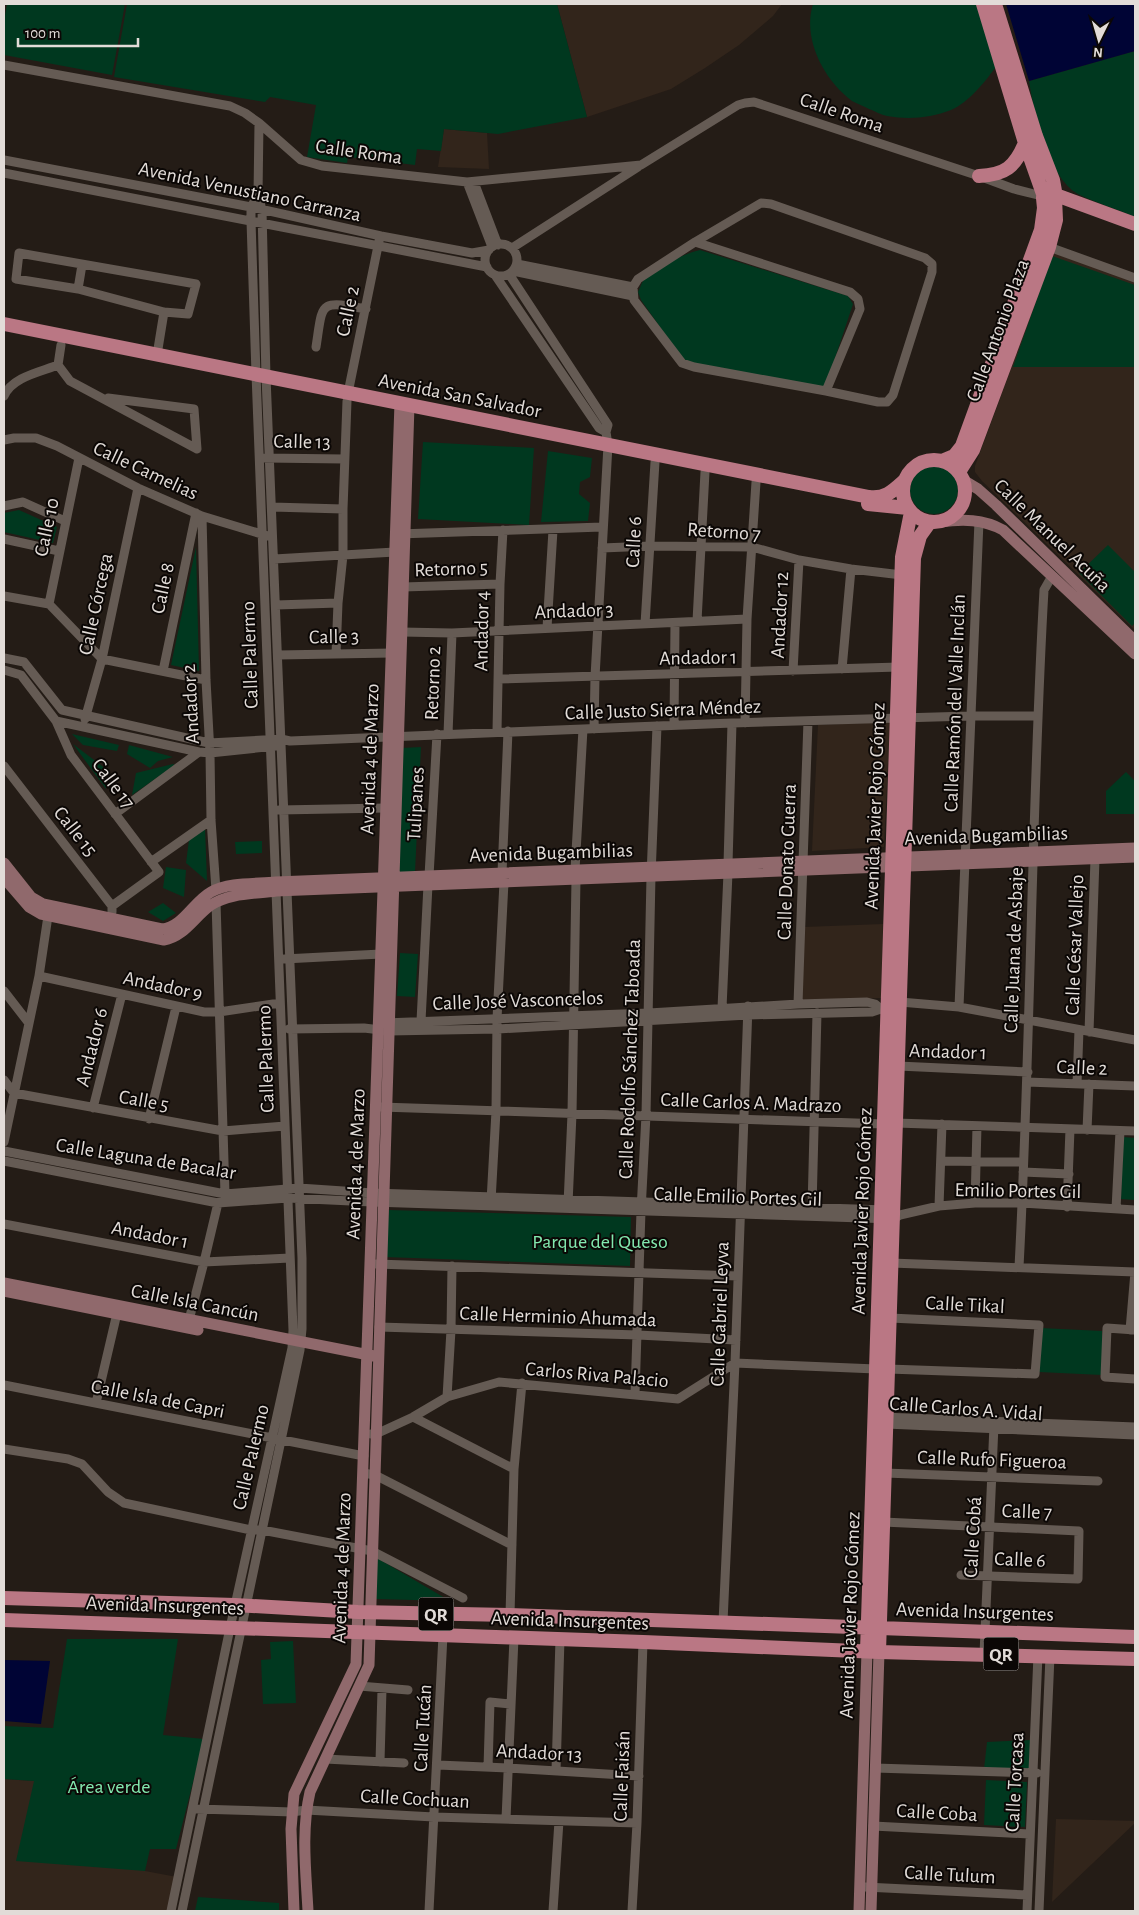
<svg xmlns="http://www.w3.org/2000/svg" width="1139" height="1915" viewBox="0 0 1139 1915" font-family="'Alegreya Sans',sans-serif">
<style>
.built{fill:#32251b}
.green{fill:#00381f}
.water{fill:#000435}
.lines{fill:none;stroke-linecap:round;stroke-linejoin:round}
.street{stroke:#655b54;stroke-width:9}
.secondary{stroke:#90696c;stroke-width:11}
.primary{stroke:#ba7784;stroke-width:14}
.labels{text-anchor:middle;stroke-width:4;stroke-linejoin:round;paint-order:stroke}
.shield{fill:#0b0705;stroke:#a29c99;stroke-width:1}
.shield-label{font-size:19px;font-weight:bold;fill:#e2dcd8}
.street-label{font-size:20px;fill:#e2dcd8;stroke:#0b0705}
.park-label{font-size:20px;fill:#83e9af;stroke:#0b0705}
</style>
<rect width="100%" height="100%" fill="#241c16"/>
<!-- built -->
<path class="built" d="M557,4h225l-9,12 -34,29 -34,23 -34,21 -84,28z
M444,129l43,4 2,36 -51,-2z
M1054,253l81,29v348l-153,-149 -7,-9v-6z
M890,722l-6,125 -72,4 6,-126z
M883,924l-2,74 -80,2 3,-73z
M4,1779l30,2 111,90 32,6 -9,34h-164z
M1056,1819l79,2v2l-83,79z"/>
<!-- green -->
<path class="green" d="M7,4h118l-13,71 -108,-20v-34z
M127,4h430l30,113 -89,17 -54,-5 -3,22 -24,-2 -2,16 -67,-8 -1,6 -40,-6 9,-52 -46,-8 -5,5 -151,-25z
M813,4h167l17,61c-10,15 -29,38 -46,45 -20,8 -43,10 -64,6 -6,-1 -12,-5 -18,-7 -5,-3 -12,-5 -17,-8 -28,-21 -50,-62 -39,-97z
M1135,51v166c-18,-8 -39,-14 -57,-23 -30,-16 -44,-81 -49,-113z
M700,250l148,46 5,8 -28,84 -136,-26 -7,-4 -41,-58 -3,-8c2,-4 3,-8 5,-11 12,-12 41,-28 57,-31z
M1052,256l83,29v82h-122z
M423,442l111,6 -5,77 -111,-6z
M548,451l44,7 -2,19 -10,5 -1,12 11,9 -2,18 -47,1z
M910 490a24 24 0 1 1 48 0a24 24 0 1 1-48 0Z
M19,510l38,17 -4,16 -49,-11v-19z
M1108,545l27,27v51l-3,3 -53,-53z
M196,547l3,124 -28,-6z
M72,734l47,11 -2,6 -34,-6z
M73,744l33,25v20z
M129,745l44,12 -15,4 -8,7 -23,-14z
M421,747l-6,125h-19l5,-124z
M173,764l2,1 -43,30 4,-22z
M1126,772l8,8 1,-1v35h-29v-23z
M205,828l2,53 -21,-18 3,-23z
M262,841v12l-26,1 -1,-12z
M166,867l20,3 -2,27 -21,-9z
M163,903l13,10 -13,8 -15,-9z
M400,953l18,1 -3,43 -18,-1z
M1123,1137l12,1v62l-14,-1z
M389,1210l242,7 -1,49 -245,-9z
M1041,1328l61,3v44l-63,-3z
M377,1558l73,43 -74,-2z
M67,1639h111l-15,96 41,4 -28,110h-26l-5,22 -129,-10 18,-80 -30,-2v-53l49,2z
M293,1641l3,62 -33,1 -2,-44 10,-1 -1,-17z
M1031,1740l-2,30 -45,-1 3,-27z
M986,1780l41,2 -2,45 -41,-2z
M198,1897l81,6v8h-84z"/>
<!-- water -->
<path class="water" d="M1006,4h129v47l-106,30z
M4,1660l46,1 -9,63 -37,-3z"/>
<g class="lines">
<!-- street -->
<path class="street" d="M4,65l226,41 15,7 14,10 42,37 21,6 145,16 174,-17 97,-60 7,-2 9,-1 225,74 35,13 28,7
M4,160l247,47 130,29 91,17 17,-3
M4,173l483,94
M467,182l25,65
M474,182l24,63
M761,203l10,1 154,54 7,6v8l-39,123 -6,7h-9l-52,-11 -132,-24 -12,-4 -48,-63 -1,-13 5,-8 57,-37z
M695,242l155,50 8,7 2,10 -34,82
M485 260a16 16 0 1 1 32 0a16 16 0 1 1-32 0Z
M1049,247l86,31
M512,248l126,-81
M19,253l177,31 -8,30 -24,-2 -86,-23 -62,-10z
M517,264l116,23
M513,271l120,25
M509,274l99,151 -2,7 2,13 -13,232 -1,52
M495,275l104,153 7,4
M78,289l4,-24
M61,345l-3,20 12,16 127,68
M316,347c7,-45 2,-47 50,-38
M157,355l7,-43
M348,393l31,-152
M4,396c8,-19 36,-24 54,-31
M108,398l86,11 3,40
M4,440l10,-2h22l21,8 81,42 64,28 66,20
M265,458l79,1
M4,506l19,-4 42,19
M272,507l71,2
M202,516l4,164 4,73 1,67 5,70
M398,534l204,-7
M4,539l55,12
M602,548l49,-2 101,1 47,13 52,9 51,6
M274,559l121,-7
M403,587l97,-3
M4,596l45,8 53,55 104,21
M49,604l30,-146
M276,605l62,-2
M697,621l8,-149
M645,624l10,-162
M547,628l6,-98
M402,632l50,1 295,-14
M336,654l2,-51 5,-48v-46l4,-108
M278,655l114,-2
M4,658l20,4 38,48 147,33 72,-4 9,2 442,-18 238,-7h67
M842,669l9,-100
M4,670l17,5 35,46 143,31 11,1 66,-7
M163,671l33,-158
M793,671l6,-111
M498,679l401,-12
M85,719l17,-60 36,-171
M56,721l15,34 88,117 -47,34
M745,723l2,-104 9,-137
M674,725l1,-102
M497,731l3,-147 3,-54
M448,734l4,-101
M4,766l108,140v6
M279,810l107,-2
M115,814l84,-62
M151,862l60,-42
M728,864l4,-141
M575,870l8,-141
M502,873l6,-142
M429,876l8,-142
M284,959l97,-5
M39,976l165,36h15l61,-9
M4,991l24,31
M900,1002l59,5 176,33
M798,1004l10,-283
M959,1007l20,-486
M722,1008l6,-135
M421,1021l7,-136
M384,1023l265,-10 149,-9 69,-2 8,2 6,5
M289,1029l75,-1 25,3 109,-2 250,-14 124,-3 9,-3h7
M1089,1032l6,-173
M898,1066l130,6
M4,1080l10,13 209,38 62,-5
M1027,1082l108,4
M1077,1084l2,-54
M381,1107l503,17
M93,1108l29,-114
M149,1119l27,-112
M896,1123l239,8
M1087,1130l2,-46
M4,1142l35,-166 9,-60
M4,1151l221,43 74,-6 74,5 513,17
M4,1161l214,42 70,-5 84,4 521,17 7,-4 39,-9 36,-3h47l113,7
M941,1161l82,1
M1023,1172l46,2
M491,1201l5,-90 1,-92 7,-137
M975,1203l2,-77
M568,1204l4,-90 4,-235
M939,1206l3,-82
M1067,1207l3,-78
M812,1208l5,-195
M1116,1209l4,-78
M4,1224l200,38 86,-4
M891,1263l244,9
M376,1264l362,12
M1019,1267c12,-226 12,-452 25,-677l8,-14
M189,1320l15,-58 14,-59 7,-9 -9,-292
M379,1327l259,8 98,5
M1130,1330l5,-58
M1135,1330l-28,-2 -2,49 30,2
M888,1369l147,5 4,-49 -149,-7
M4,1385l360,71
M635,1394l6,-183 5,-96 5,-239 6,-150
M447,1397l4,-67 1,-64
M96,1403l22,-94
M413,1417l101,52
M882,1417l253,10
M882,1422l4,2 249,11
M371,1434h5l37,-17 34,-20 52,-15 179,17 57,-36 141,6
M4,1449l64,10 14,5 26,28 16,11 127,27h11l110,21 91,47
M363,1473l12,2 137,70
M885,1473l213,8
M883,1522l196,9 -1,48 -117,-4
M510,1615l4,-146 8,-86
M723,1622l12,-259 13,-357
M984,1654l10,-229
M359,1686l49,4
M325,1759l79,4
M380,1762l2,-73
M438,1765l70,3 131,8
M488,1767l2,-65 21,2
M875,1768l162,5
M556,1771l4,-132
M197,1809l95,3 14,-2 128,7 203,6
M506,1819l8,-181
M873,1826l156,8
M865,1887l162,8
M171,1911l59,-283 62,-280 1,-18 -37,-956 -5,-153v-14l7,-12
M182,1911l118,-561 2,-21v-71l-36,-881 -4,-167 -4,-15 1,-72
M429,1911l14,-276
M553,1911l6,-90
M632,1911l5,-88 6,-181
M1027,1911l11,-256
M1039,1911l11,-255"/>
<!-- secondary -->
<path class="secondary" d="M963,480l15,9 18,16 139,136
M940,522c23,-3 43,-3 63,8l132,124
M4,863l27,34 12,7 119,25c21,-2 31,-27 49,-37 18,-10 44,-8 65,-10l859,-34
M4,878l25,29 12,7 123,26c20,-3 31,-24 47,-35 18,-12 44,-11 65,-14l859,-34
M4,1283l370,73
M4,1291l194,39
M294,1911l-3,-82 3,-35 62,-130 44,-1261
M308,1911c-2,-39 -7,-80 2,-119l59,-127 40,-1260
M859,1911l8,-260
M871,1911l8,-259"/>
<!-- primary -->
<path class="primary" d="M983,4l42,139 18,51
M995,4l41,132 17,44 2,11
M979,176c26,-1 36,-9 46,-33
M1056,195l79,29
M4,324l865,173c16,2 24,-6 35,-16
M903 491a31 31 0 1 1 62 0a31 31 0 1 1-62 0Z
M942,461l12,-5 8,-10 79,-216 3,-22 -1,-10
M959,472l14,-22 76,-203 7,-27 -1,-22
M868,504l40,4
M4,1598l231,7 123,7 152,3 625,22
M4,1620l639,22 236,10 256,7
M867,1651l35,-1094 9,-45
M879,1652l35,-1094 6,-22 10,-14"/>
</g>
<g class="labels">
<!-- shield labels -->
<g class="shield">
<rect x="418.5" y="1597.5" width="35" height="33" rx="4"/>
<rect x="983.5" y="1637.5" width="35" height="33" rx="4"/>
</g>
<g class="shield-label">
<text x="436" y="1621">QR</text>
<text x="1001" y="1661">QR</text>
</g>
<!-- street labels -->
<g class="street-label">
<text transform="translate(842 112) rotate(19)" y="7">Calle Roma</text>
<text transform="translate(359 151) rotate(8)" y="7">Calle Roma</text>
<text transform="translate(250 191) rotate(12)" y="7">Avenida Venustiano Carranza</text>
<text transform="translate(347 311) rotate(-78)" y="7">Calle 2</text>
<text transform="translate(997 330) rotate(-70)" y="7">Calle Antonio Plaza</text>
<text transform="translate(460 395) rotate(11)" y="7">Avenida San Salvador</text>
<text transform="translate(302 441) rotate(1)" y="7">Calle 13</text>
<text transform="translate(146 470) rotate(25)" y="7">Calle Camelias</text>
<text transform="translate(46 527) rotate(-78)" y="7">Calle 10</text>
<text transform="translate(724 531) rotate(4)" y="7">Retorno 7</text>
<text transform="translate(1053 535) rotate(44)" y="7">Calle Manuel Acuña</text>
<text transform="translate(633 542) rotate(-87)" y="7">Calle 6</text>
<text transform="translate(451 568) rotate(-2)" y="7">Retorno 5</text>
<text transform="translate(162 588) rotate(-78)" y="7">Calle 8</text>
<text transform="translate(95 604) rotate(-78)" y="7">Calle Córcega</text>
<text transform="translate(574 610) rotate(-2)" y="7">Andador 3</text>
<text transform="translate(779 615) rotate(-87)" y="7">Andador 12</text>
<text transform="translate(481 631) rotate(-89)" y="7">Andador 4</text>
<text transform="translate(334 636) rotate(-1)" y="7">Calle 3</text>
<text transform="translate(249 655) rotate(-92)" y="7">Calle Palermo</text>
<text transform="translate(698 657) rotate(-1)" y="7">Andador 1</text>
<text transform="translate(432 683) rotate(-88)" y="7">Retorno 2</text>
<text transform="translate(954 703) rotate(-88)" y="7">Calle Ramón del Valle Inclán</text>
<text transform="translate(190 704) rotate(-93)" y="7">Andador 2</text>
<text transform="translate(663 709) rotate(-2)" y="7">Calle Justo Sierra Méndez</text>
<text transform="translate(369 759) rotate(-88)" y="7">Avenida 4 de Marzo</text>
<text transform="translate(114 783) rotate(53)" y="7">Calle 17</text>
<text transform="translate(415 804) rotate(-87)" y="7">Tulipanes</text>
<text transform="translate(874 806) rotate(-88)" y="7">Avenida Javier Rojo Gómez</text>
<text transform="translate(76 831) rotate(52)" y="7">Calle 15</text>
<text transform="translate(986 835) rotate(-2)" y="7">Avenida Bugambilias</text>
<text transform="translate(551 852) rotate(-2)" y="7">Avenida Bugambilias</text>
<text transform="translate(786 862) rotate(-88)" y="7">Calle Donato Guerra</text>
<text transform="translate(1074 945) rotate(-88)" y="7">Calle César Vallejo</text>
<text transform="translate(1013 950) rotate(-88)" y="7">Calle Juana de Asbaje</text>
<text transform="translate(163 985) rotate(12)" y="7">Andador 9</text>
<text transform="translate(518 1000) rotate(-2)" y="7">Calle José Vasconcelos</text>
<text transform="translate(91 1047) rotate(-76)" y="7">Andador 6</text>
<text transform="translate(948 1051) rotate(2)" y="7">Andador 1</text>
<text transform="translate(265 1059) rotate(-92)" y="7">Calle Palermo</text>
<text transform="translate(629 1059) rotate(-88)" y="7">Calle Rodolfo Sánchez Taboada</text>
<text transform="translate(1082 1067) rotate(2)" y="7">Calle 2</text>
<text transform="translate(144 1100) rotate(10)" y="7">Calle 5</text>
<text transform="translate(751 1102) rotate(2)" y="7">Calle Carlos A. Madrazo</text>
<text transform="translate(146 1158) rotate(9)" y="7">Calle Laguna de Bacalar</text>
<text transform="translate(355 1164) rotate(-88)" y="7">Avenida 4 de Marzo</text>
<text transform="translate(1018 1190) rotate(1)" y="7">Emilio Portes Gil</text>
<text transform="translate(738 1196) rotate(2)" y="7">Calle Emilio Portes Gil</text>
<text transform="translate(861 1211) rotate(-88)" y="7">Avenida Javier Rojo Gómez</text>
<text transform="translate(150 1234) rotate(11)" y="7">Andador 1</text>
<text transform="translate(195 1302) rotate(11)" y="7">Calle Isla Cancún</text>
<text transform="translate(965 1304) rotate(3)" y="7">Calle Tikal</text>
<text transform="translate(719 1314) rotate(-88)" y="7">Calle Gabriel Leyva</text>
<text transform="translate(558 1316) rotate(2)" y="7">Calle Herminio Ahumada</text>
<text transform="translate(597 1374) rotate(5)" y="7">Carlos Riva Palacio</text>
<text transform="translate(158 1398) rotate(11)" y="7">Calle Isla de Capri</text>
<text transform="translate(966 1408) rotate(4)" y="7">Calle Carlos A. Vidal</text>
<text transform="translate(250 1457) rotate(-77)" y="7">Calle Palermo</text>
<text transform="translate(992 1459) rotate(2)" y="7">Calle Rufo Figueroa</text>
<text transform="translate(1027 1511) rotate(2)" y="7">Calle 7</text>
<text transform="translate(972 1537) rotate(-87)" y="7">Calle Cobá</text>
<text transform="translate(1020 1559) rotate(2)" y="7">Calle 6</text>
<text transform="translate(341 1568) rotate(-88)" y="7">Avenida 4 de Marzo</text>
<text transform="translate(165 1605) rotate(2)" y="7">Avenida Insurgentes</text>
<text transform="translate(975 1611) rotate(2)" y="7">Avenida Insurgentes</text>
<text transform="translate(849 1615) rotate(-88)" y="7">Avenida Javier Rojo Gómez</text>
<text transform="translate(570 1620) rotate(2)" y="7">Avenida Insurgentes</text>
<text transform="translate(422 1728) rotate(-87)" y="7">Calle Tucán</text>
<text transform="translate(539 1752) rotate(3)" y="7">Andador 13</text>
<text transform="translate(621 1776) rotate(-88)" y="7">Calle Faisán</text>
<text transform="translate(1014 1782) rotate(-87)" y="7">Calle Torcasa</text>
<text transform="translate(415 1798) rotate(3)" y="7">Calle Cochuan</text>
<text transform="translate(937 1812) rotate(3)" y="7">Calle Coba</text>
<text transform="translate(950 1874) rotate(3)" y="7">Calle Tulum</text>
</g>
<!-- park labels -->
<g class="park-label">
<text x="600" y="1248">Parque del Queso</text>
<text x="109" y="1793">Área verde</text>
</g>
</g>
<!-- border -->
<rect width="1139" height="1915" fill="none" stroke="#e2dcd8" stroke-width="10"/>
<!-- north arrow -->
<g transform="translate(1099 40) rotate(185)" stroke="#0b0705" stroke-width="4" paint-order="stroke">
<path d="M0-4L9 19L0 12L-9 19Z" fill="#e2dcd8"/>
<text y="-8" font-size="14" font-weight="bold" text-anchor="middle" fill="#e2dcd8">N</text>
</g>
<!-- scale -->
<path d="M18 38v8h120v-8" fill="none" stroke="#e2dcd8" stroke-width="2.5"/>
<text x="25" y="38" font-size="15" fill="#e2dcd8" stroke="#0b0705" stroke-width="4" paint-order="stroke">100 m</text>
</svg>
